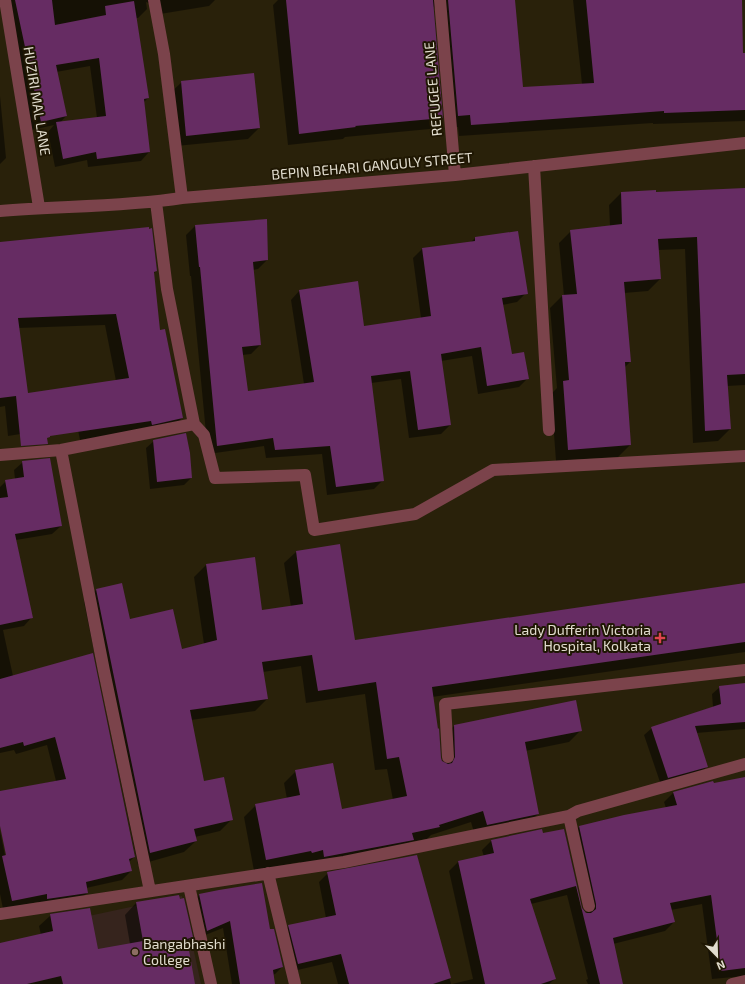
<svg xmlns="http://www.w3.org/2000/svg" width="745" height="984" viewBox="0 0 745 984" font-family="'Exo 2',sans-serif">
<style>
.education{fill:#36241d}
.shadow{fill:#0007;fill-rule:evenodd}
.building{fill:#662c63;fill-rule:evenodd}
.lines{fill:none;stroke-linecap:round;stroke-linejoin:round}
.minor{stroke:#7b434b;stroke-width:12}
.health-dot{fill:#e0444e;stroke:#1f1703;stroke-width:1.5}
.education-dot{fill:#8d6e63;stroke:#1f1703;stroke-width:1.5}
.labels{text-anchor:middle;stroke-width:4;stroke-linejoin:round;paint-order:stroke}
.street-label{font-size:14px;fill:#e1dcce;stroke:#1f1703}
.poi-label{font-size:14px;fill:#e1dcce;stroke:#1f1703;text-anchor:end}
</style>
<rect width="100%" height="100%" fill="#29210a"/>
<!-- education -->
<path class="education" d="M182,896l19,88h-117l-14,-64z"/>
<!-- shadow -->
<path class="shadow" d="M8,0h207l-6,6 -55,9 -3,-11 -5,-2 1,7 -9,9h-2l12,80 -4,4 5,50 -8,9 -53,6 -1,-7 -32,7 -7,-35 6,-7 -22,5zM90,66l7,52 -37,5 6,-7 -10,-44z
M278,0h236l8,88 60,-4 -9,-84h168l1,54h3v67l-92,3v-1l-194,13 -1,-9 -12,1 -10,-116 -2,-5 -2,-1 10,111 -12,12 -85,8 -2,2 -55,6 -15,-140z
M182,82l77,46 -11,11 -72,7 -5,-54z
M0,96l6,62 -6,6z
M745,189v196l-18,1 3,43 -12,12 -25,2 -8,-194 -27,1 2,29 -12,12 -24,2 6,69 -5,5 5,78 -12,12 -62,4 -5,-67 6,-6 -7,-80 12,-12h2l-5,-53 12,-12 39,-5 -1,-21 12,-12 34,1z
M195,226l72,34 -9,9 -5,1 7,75 -9,9 -9,1 5,37 57,-8 -13,-84 9,-10 64,37 57,-9 -8,-60 9,-9 48,-6 5,-5 51,55 -9,9 -15,3 9,50 17,23 -9,9 -41,7 -6,-38 -31,5 9,64 -9,9 -32,4 -8,-59 -30,4 12,97 -9,9 -47,6 -5,-41 -56,4 -2,-12 -56,8 -17,-178h-1l-4,-41z
M0,243l156,28 -3,3 6,57 23,87 -11,11 -91,11 -3,-15 -69,11 -3,-30 -5,1zM105,325l11,56 -89,13 -9,-66z
M154,441l37,37 -7,7 -34,4 -4,-41z
M23,462l38,64 -9,8 -36,6 16,77 -8,9 -21,4 10,46 79,-22 42,203 -5,5 2,9 -9,9 -36,8 1,5 -9,8 -39,6 -1,-5 -35,7 -3,-15v-63l6,29h2l-8,-39v-29l56,-11 -9,-36 -31,9 -2,-4 -14,3v-266l6,-6 9,-2 -1,-9z
M296,552l58,89 391,-57v68l-313,45 8,61 4,5 -2,-25 12,-12 127,4 -12,12 -44,9 13,63 -12,12 -51,10 -4,-14 -40,13 -4,4 -17,3 -9,10 -101,12v-2l-46,9 -10,-54 12,-12 31,-6 -3,-16 12,-12 46,39 51,-10 -6,-31 -12,1 -10,-76 -59,9 -5,-37 -38,6 4,27 -12,12 -64,9 12,62 29,37 -12,12 -25,6 1,4 -12,11 -46,13 -54,-263 12,-12 33,31 52,29 23,-6 -10,-67 12,-12 56,46 29,-4 -7,-44z
M745,684v45l-49,4 11,33 -7,8 -39,11 -17,-50 8,-7 61,-21 -1,-13 8,-7z
M745,778v198l-33,3 -10,-75 -31,6 3,12 -9,9 -52,13 10,40h-35l-2,-4 2,-1 -21,-84 -36,9 24,75 -6,5h-97l21,-5 -24,-108 9,-9 26,-5 -2,-7 9,-9 50,-11 1,4 22,-4 17,78 7,9 -18,-81 9,-9 87,-19 -2,-6 9,-9z
M417,856l34,128h-113l-6,-22 -43,10 -9,-37 9,-9 37,-8 -7,-36 9,-9z
M219,891l50,40 13,36 -7,7 -3,1 2,9h-42l-9,-56 -23,9 -8,-34 7,-8z
M136,903l56,33 -5,6 7,42h-194v-40l41,-9 -2,-9 12,-11 46,36 33,-7 -5,-29z"/>
<!-- building -->
<path class="building" d="M15,0h37l3,25 51,-10 -1,-9 29,-5 15,97 -5,1 6,53 -53,7 -1,-7 -33,7 -7,-37 50,-6 -7,-58 -43,7 11,51 -26,6z
M286,0h147l10,118 -88,8 1,1 -57,7z
M448,0h67l8,87 71,-4 -8,-83h156l1,53h2v57l-81,3v-2l-193,14 -1,-10 -12,1z
M254,73l6,55 -74,8 -5,-55z
M745,188v186l-18,1 4,54 -26,2 -8,-194 -39,2 3,40 -37,3 7,80h-6l6,83 -63,5 -5,-69 6,-1 -7,-85 15,-1 -7,-64 52,-6 -1,-32 35,-2v2z
M267,219l1,41 -15,2 8,83 -19,2 6,44 66,-9 -15,-92 59,-9 6,45 67,-10 -9,-68 53,-7v-4l43,-6 10,63 -26,4 10,56 12,-2 5,27 -42,7 -6,-39 -40,7 10,71 -33,5 -8,-59 -39,5 13,105 -48,6 -6,-41 -55,4 -2,-12 -56,8 -17,-179h-1l-4,-42z
M149,227v2l3,-1 5,43 -3,1 6,58 5,-1 18,89 -31,7 -1,-4 -101,15v1l-3,1 1,6 -27,2 -5,-50 -16,2v-156zM116,314l13,64 -101,15 -10,-75z
M186,433l4,20 2,25 -35,4 -4,-42z
M50,458l12,68 -47,8 18,84 -33,7v-127l8,-1 -3,-17 19,-3 -2,-16z
M340,544l15,96 390,-57v59l-313,45 6,42 1,-1 2,30 1,3 6,3 4,-1 3,-6 -1,-32 122,-25 6,31 -57,11 14,72 -52,11 -4,-14 -44,14 1,2 -28,6 2,7 -90,17 -1,-7 -11,3 -1,-2 -45,9 -11,-56 45,-9 -5,-25 38,-7 9,46 65,-13 -8,-39 -12,2 -11,-77 -58,9 -6,-36 -50,7 6,37 -78,11 14,71 20,-4 9,43 -39,9 3,12 -47,12 -54,-264 26,-6 8,36 43,-10 9,40 35,-9 -11,-76 49,-7 7,53 41,-6 -7,-53z
M93,653l42,204 -6,2 3,12 -46,11 2,11 -41,6v-5l-35,7 -10,-45 4,-1 -6,-29v-35l66,-12 -11,-42 -31,9 -1,-4 -23,6v-69z
M745,683v39l-50,4 13,41 -40,11 -17,-51 70,-23 -2,-18z
M745,777v191l-24,3 -10,-76 -41,8 5,19 -62,16 10,46h-23l-24,-98 -46,13 26,80 -15,5h-56l-27,-123 36,-8 -3,-13 51,-11 1,4 21,-4 18,79 4,5h5l5,-4v-5l-17,-78 45,-11 53,-10 -4,-13 40,-11 1,2z
M417,855l34,123 -18,6h-84l-8,-30 -43,10 -10,-39 48,-10 -9,-43z
M262,883l8,46h4l9,38 -10,3 2,14h-35l-10,-63 -23,10 -8,-37 20,-4z
M179,895l1,4 4,-1 9,39 -6,2 8,45h-132l-2,-8 -34,8h-27v-41l53,-12 -3,-17 40,-6 8,41 45,-8 -7,-39z"/>
<g class="lines">
<!-- minor -->
<path class="minor" d="M5,0l34,207
M154,0l10,54 18,144
M440,0l15,175
M534,166l15,264
M156,202l11,87 27,135
M0,211c61,-5 122,-4 182,-13l273,-23 290,-32
M61,450l43,221 46,220
M0,455l61,-5 133,-26 10,11 11,43 90,-3 9,55 101,-16 78,-44 252,-14
M448,757l-3,-53 300,-34
M569,816l20,90
M268,873l27,111
M189,886l22,98
M0,914l344,-52 225,-46 9,-5 167,-47
M732,984l13,-3"/>
</g>
<!-- markers -->
<path class="health-dot" d="M658 632h4v4h4v4h-4v4h-4v-4h-4v-4h4z"/>
<circle class="education-dot" cx="135" cy="952" r="4"/>
<g class="labels">
<!-- street labels -->
<g class="street-label">
<text transform="translate(433 89) rotate(-95)" y="5">REFUGEE LANE</text>
<text transform="translate(37 101) rotate(81)" y="5">HUZIRI MAL LANE</text>
<text transform="translate(372 166) rotate(-5)" y="5">BEPIN BEHARI GANGULY STREET</text>
</g>
<!-- poi labels -->
<g class="poi-label">
<text x="651" y="635">Lady Dufferin Victoria<tspan x="651" dy="16">Hospital, Kolkata</tspan></text>
<text x="143" y="949" text-anchor="start">Bangabhashi<tspan x="143" dy="16">College</tspan></text>
</g>
</g>
<!-- north arrow -->
<g transform="translate(717 956) rotate(157)" stroke="#1f1703" stroke-width="3" paint-order="stroke">
<path d="M0-3L7 15L0 10L-7 15Z" fill="#e1dcce"/>
<text y="-6" font-size="11" font-weight="bold" text-anchor="middle" fill="#e1dcce">N</text>
</g>
</svg>
